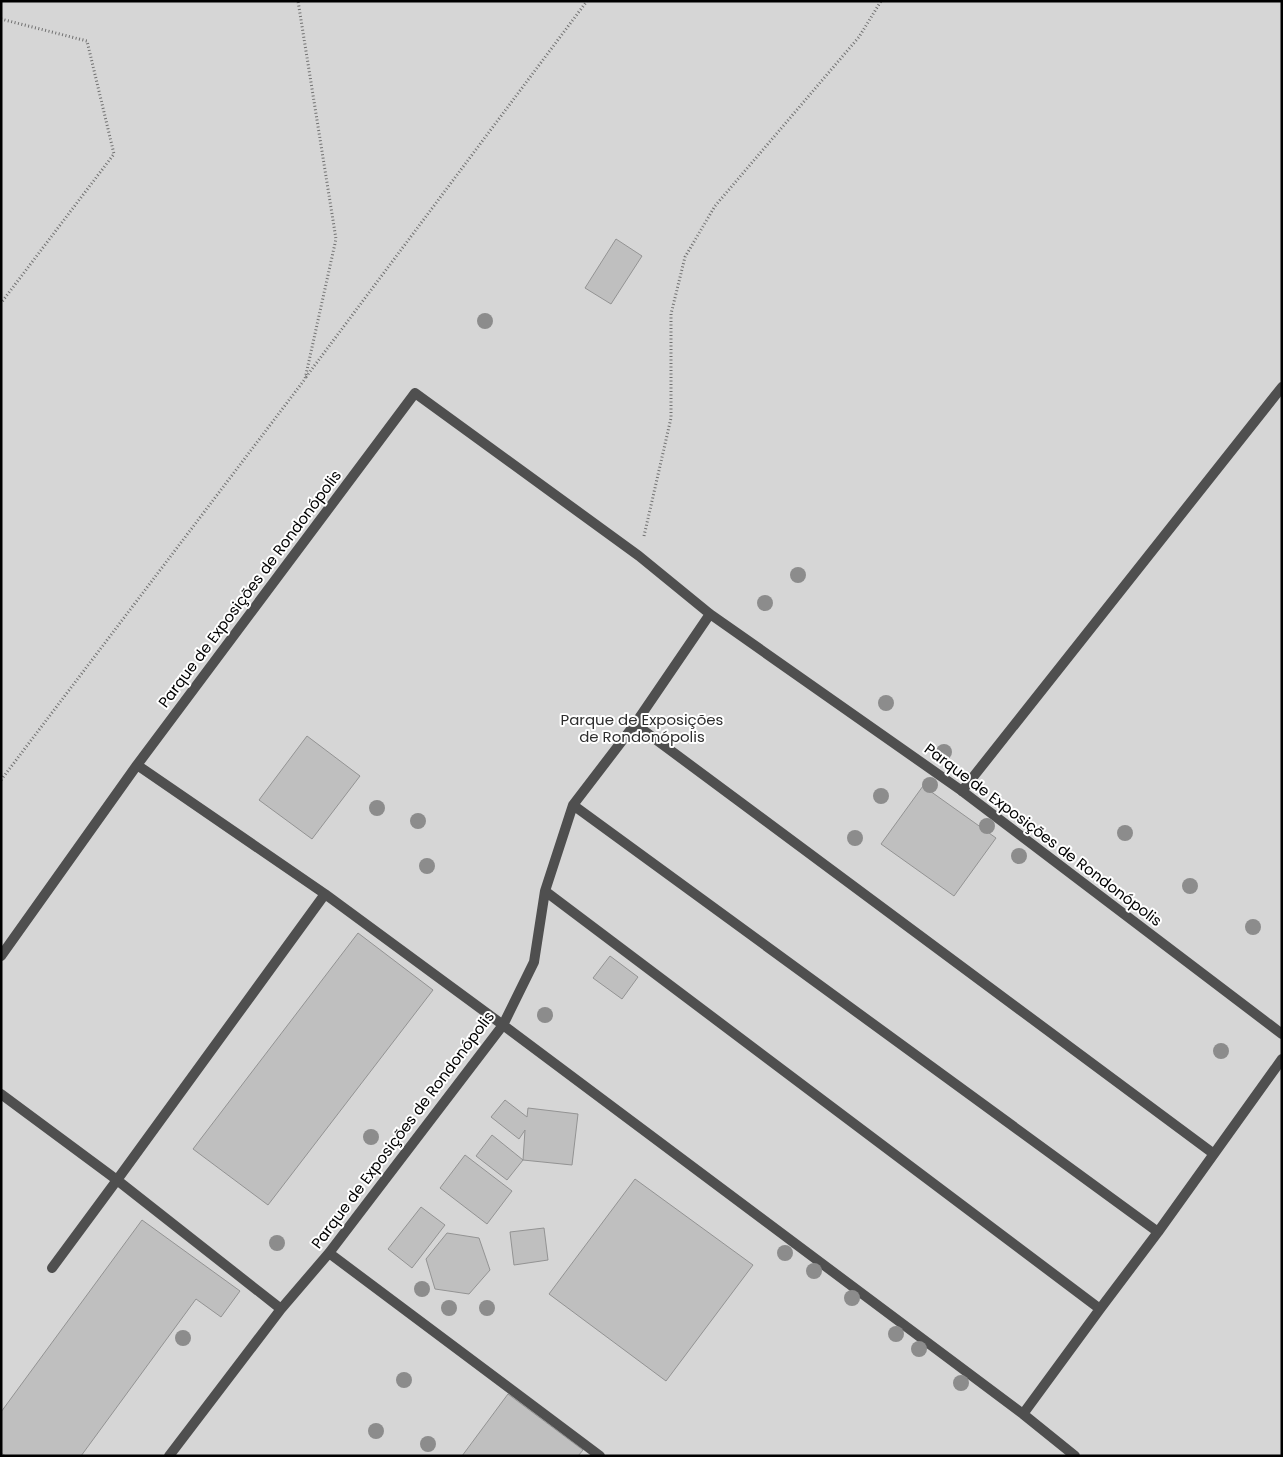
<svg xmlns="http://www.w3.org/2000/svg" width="1283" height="1457" viewBox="0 0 1283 1457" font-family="Poppins,sans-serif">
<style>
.green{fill:#d6d6d6}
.building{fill:#bfbfbf;stroke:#939393}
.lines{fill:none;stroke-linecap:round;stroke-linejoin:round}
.path{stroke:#717171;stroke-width:3;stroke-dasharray:1 2.5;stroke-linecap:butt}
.lane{stroke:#4f4f4f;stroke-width:10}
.street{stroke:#4f4f4f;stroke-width:10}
.tree{fill:#8c8c8c}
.labels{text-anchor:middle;stroke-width:4;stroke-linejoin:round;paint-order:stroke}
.street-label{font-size:15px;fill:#000;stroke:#fff}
.park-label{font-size:15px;fill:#2d2d2d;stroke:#fff}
</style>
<rect width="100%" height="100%" fill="#fff"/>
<!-- green -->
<path class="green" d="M1,1h1281v1455h-1281z"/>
<!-- building -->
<path class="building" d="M616,239l26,17 -31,48 -26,-16z
M307,736l53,40 -48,63 -53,-39z
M923,786l73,52 -42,58 -73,-52z
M358,933l75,57 -165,215 -75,-56z
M610,956l28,21 -16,22 -29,-21z
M505,1100l22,17 1,-9 50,6 -6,51 -49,-5 2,-30 -6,9 -28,-22z
M492,1135l31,25 -16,20 -31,-24z
M465,1155l47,36 -25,33 -47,-36z
M635,1179l118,86 -87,116 -117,-87z
M421,1207l24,18 -33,43 -24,-19z
M142,1220l98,71 -19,26 -25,-18 -115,157h-75l-5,-3v-41z
M544,1228l4,32 -34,5 -4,-33z
M447,1233l32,5 11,32 -21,24 -34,-5 -9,-30z
M508,1394l75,56 -5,6h-116z"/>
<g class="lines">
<!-- path -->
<path class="path" d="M1,19l86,22 27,113 -113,149
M306,377l281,-376
M644,536l27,-118v-104l14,-57 30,-51 144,-169 22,-36
M1,780l304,-401 31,-140 -38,-238"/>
<!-- lane -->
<path class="lane" d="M635,724l579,430
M137,765l188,129 178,131 520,389 52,42
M573,805l585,427
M545,891l555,418
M1,956l136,-191 278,-372 224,163 71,58 252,177 320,243
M1,1094l116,86 164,129
M329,1253l271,203
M52,1268l65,-88 208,-286
M1023,1414l77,-105 58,-77 124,-173
M169,1456l112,-147 48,-56 174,-228 31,-63 11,-71 28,-86 62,-81 75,-110"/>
<!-- street -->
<path class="street" d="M962,791l320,-404"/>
</g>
<!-- trees -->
<g class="tree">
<circle cx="485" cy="321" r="8"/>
<circle cx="798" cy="575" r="8"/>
<circle cx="765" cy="603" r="8"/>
<circle cx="886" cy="703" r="8"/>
<circle cx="944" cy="752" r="8"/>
<circle cx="930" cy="785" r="8"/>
<circle cx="881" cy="796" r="8"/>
<circle cx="377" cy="808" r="8"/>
<circle cx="418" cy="821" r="8"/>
<circle cx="987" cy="826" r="8"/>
<circle cx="1125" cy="833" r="8"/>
<circle cx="855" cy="838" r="8"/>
<circle cx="1019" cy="856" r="8"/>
<circle cx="427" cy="866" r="8"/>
<circle cx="1190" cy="886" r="8"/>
<circle cx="1253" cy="927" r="8"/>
<circle cx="545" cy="1015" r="8"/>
<circle cx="1221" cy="1051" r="8"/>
<circle cx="371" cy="1137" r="8"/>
<circle cx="277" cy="1243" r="8"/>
<circle cx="785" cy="1253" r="8"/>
<circle cx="814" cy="1271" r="8"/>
<circle cx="422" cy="1289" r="8"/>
<circle cx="852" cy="1298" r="8"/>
<circle cx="449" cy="1308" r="8"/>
<circle cx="487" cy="1308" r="8"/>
<circle cx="896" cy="1334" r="8"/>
<circle cx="183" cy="1338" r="8"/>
<circle cx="919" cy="1349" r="8"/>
<circle cx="404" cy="1380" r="8"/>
<circle cx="961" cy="1383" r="8"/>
<circle cx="376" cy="1431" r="8"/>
<circle cx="428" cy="1444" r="8"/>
</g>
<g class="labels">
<!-- street labels -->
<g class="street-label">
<text transform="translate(250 589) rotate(-53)" y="5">Parque de Exposições de Rondonópolis</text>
<text transform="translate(1043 835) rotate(37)" y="5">Parque de Exposições de Rondonópolis</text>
<text transform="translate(403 1130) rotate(-53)" y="5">Parque de Exposições de Rondonópolis</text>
</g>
<!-- park labels -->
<g class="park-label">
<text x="642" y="725">Parque de Exposições<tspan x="642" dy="17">de Rondonópolis</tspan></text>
</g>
</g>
<!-- border -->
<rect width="1283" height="1457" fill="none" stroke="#000000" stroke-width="5"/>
</svg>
